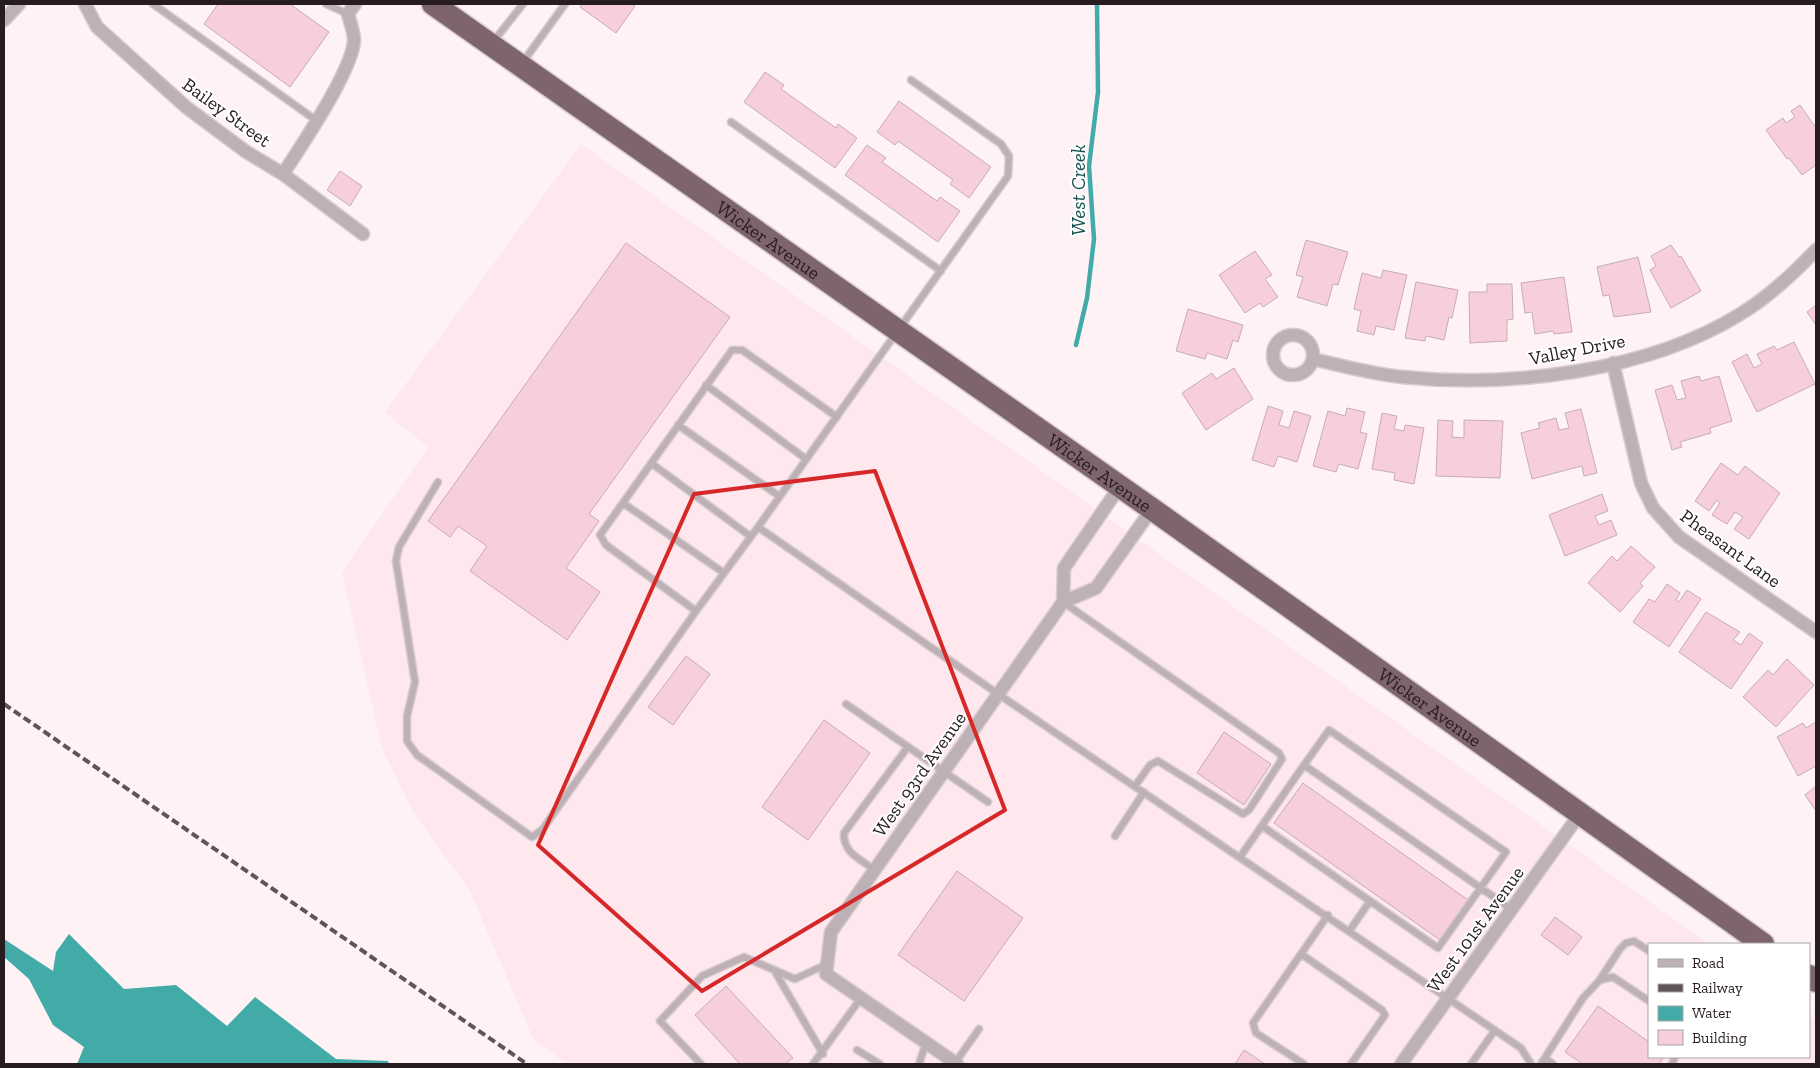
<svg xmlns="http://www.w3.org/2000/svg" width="1820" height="1068" viewBox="0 0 1820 1068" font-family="'Zilla Slab',serif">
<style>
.built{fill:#fee7ed}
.water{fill:#42aba7}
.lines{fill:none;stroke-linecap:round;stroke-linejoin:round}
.stream{stroke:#42aba7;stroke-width:4.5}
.building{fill:#f7cfda;stroke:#c7acb3}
.lane-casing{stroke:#d7cbce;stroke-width:9}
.street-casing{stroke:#d7cbce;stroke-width:15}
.highway-casing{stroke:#d7cbce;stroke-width:25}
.lane{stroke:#beb1b5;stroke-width:6}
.street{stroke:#beb1b5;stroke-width:12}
.highway{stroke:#7e646c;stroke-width:22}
.rail{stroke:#5f5457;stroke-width:4;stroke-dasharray:8 4;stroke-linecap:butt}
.marked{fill:none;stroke:#d62828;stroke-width:4;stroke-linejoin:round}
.labels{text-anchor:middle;stroke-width:4;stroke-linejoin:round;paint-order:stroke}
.street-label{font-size:19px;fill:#271c1f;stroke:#fff}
.water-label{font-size:20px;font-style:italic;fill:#165250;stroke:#fff}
</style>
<rect width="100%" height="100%" fill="#fef2f5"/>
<!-- built -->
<path class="built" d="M581,144l1128,800h-60v113h160v-42l7,5v44h-1248l-34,-23 -64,-150 -57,-79 -31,-64 -40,-175 86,-126 -43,-35z"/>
<!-- water -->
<path class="water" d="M69,934l55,55 52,-4 51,41 28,-29 81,62 52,2 1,3h-312l7,-17 -31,-22 -24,-46 -25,-22v-18l49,32 3,-19z"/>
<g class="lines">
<!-- stream -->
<path class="stream" d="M1076,345l11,-47 7,-59 -5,-73 9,-74 -1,-88"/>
</g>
<!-- building -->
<path class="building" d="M218,4h72l39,28 -39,55 -86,-63z
M582,4h50l3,2 -19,27 -36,-26z
M765,72l19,13 -3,4 55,39 2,-4 19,14 -22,30 -91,-66z
M899,101l92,66 -22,31 -19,-14 3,-4 -55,-39 -3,4 -18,-13z
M1800,105l16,23v37l-14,10 -13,-17 -2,1 -21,-29 17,-12 3,5 9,-6 -4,-6z
M867,145l19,13 -4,4 55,39 3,-4 20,14 -22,31 -93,-67z
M340,171l22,15 -12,20 -23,-16z
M1306,240l42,12 -10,33 -5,-1 -6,22 -30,-9 6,-20 -7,-2z
M626,243l104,74 -141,197 10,7 -33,47 34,24 -33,48 -97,-69 17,-25 -29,-20 -8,11 -22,-16z
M1671,245l8,12 2,-1 20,35 -30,17 -21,-38 6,-4 -5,-10z
M1255,251l17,24 -7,4 13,18 -15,10 -3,-4 -15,10 -26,-38z
M1638,257l13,55 -37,5 -5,-22 -6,1 -6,-29z
M1383,270l24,5 -13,55 -18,-4 -2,9 -17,-4 4,-20 -7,-2 8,-36 19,5z
M1564,277l8,55 -18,2 -1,-3 -18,3 -3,-22 -7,1 -4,-30z
M1416,282l42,8 -6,28 -3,-1 -5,23 -18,-4 -1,5 -20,-3z
M1487,284h25l1,35 -6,1v21l-37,2 -1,-51h18z
M1816,305v20l-9,-13z
M1188,309l55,16 -5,17 -5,-2 -6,19 -20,-6 -2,6 -29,-8z
M1794,342l21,42 -58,28 -25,-50 15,-8 7,14 8,-4 -5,-10 17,-8 3,4z
M1234,368l19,31 -47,31 -24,-37 30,-20 4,6z
M1699,376l2,5 18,-5 13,45 -22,7 1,5 -31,9 2,5 -10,3 -17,-60 17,-5 5,15 9,-2 -5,-17z
M1268,406l15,5 -4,14 10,3 5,-17 17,5 -14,46 -19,-6 -4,11 -22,-7z
M1347,408l18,4 -5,20 7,2 -9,35 -19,-5 -3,8 -23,-6 15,-55 17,5z
M1581,409l16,64 -13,3 -2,-10 -50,13 -11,-46 19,-5 -2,-5 18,-5 3,12 10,-2 -4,-15z
M1382,413l15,3 -3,13 10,2 1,-6 19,3 -10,56 -20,-4 1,-7 -23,-4z
M1438,420l15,1 -1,16 12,1v-18l39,1 -3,57 -64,-2z
M1721,463l17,12 7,-9 35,27 -31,46 -15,-10 9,-12 -8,-5 -8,12 -15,-9 8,-12 -3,-3 -8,11 -14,-10z
M1602,494l6,17 -13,5 4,9 12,-5 6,15 -52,21 -16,-41z
M1631,546l24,21 -15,16 3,3 -23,26 -32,-29 24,-27 5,5z
M1667,584l13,9 -4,7 3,2 8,-12 14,9 -32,48 -36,-25 16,-23 6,3z
M1706,612l34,20 -7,8 8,5 8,-12 14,10 -32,46 -52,-37z
M686,656l24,18 -37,51 -25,-18z
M1787,659l27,26 -38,42 -33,-30 25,-27 5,5z
M824,720l46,33 -62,87 -46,-33z
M1816,722v44l-18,10 -21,-39 26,-14 3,5z
M1224,732l47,32 -27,41 -47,-32z
M1303,783l165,117 -28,40 -166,-117z
M1816,786v25l-11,-16z
M957,871l66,47 -59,83 -66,-46z
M1555,917l27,20 -14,18 -27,-20z
M726,986l67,72 -8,6h-45l-45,-49z
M1598,1006l51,36v15h15l-5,7h-76l-18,-12z
M1244,1050l21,14h-30z"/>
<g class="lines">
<defs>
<path id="lane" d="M153,4l164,117
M326,4l22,10
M493,42l30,-38
M523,62l42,-58
M911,80l90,64 8,12 -1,20 -250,351 240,167 523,354 10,16
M731,122l210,149
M706,385l100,74
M678,425l101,71
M651,463l99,73
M438,482l-39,65 -3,14 19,121 -8,34v25l10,14 115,82 10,-7 154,-219
M623,503l101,70
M758,527l-62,84 -90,-66 -6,-10 132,-185h10l95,67
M1063,602l216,151 3,6 -33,51 -6,4 -85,-53 -8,4 -15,21
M846,704l142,98
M1304,765l25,-35 177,122 -68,96 -68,-47
M1262,826l108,75 -20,29
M1115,836l29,-44
M1240,857l64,-92 207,144
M875,870c-15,-11 -32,-17 -31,-37l63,-85
M1301,954l81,56 3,5 -34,49
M774,970l49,84
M1600,980l13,-3 36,24
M857,1050l23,14
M1545,1058l8,6
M955,1063l24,-34
M701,1064l-41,-43 42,-45 42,-19 51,22 32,-15
M813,1064l48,-66
M919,1064l7,-21
M1304,1064l-48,-31 -3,-10 75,-108
M1471,1064l24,-34
M1541,1064l42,-66 16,-17 21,-32 6,-6 8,-2 15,10
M1672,1064l3,-7"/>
<path id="street" d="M85,4l12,23 89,80 59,44 38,23 80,60
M4,20l15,-16
M283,174c18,-28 70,-104 71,-134 0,-8 -4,-18 -6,-26l7,-10
M1273 355a20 20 0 1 1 40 0a20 20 0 1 1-40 0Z
M1313,359c29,7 59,15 89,18 108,11 246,-5 340,-64 28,-17 52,-40 74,-63
M1613,363l28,120 12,25 26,29 137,95
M1063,602l1,-34 56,-82
M957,1064l-131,-90 5,-42 232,-330 33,-14 56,-79
M1401,1064l178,-249"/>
<g id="highway">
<path id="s1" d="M433,4l719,505 611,435"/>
<path d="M1809,976l7,5"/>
</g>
</defs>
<!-- lane casing -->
<use href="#lane" class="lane-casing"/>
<!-- street casing -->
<use href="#street" class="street-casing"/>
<!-- highway casing -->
<use href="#highway" class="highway-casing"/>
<!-- lane -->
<use href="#lane" class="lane"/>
<!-- street -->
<use href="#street" class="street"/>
<!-- highway -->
<use href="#highway" class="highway"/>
<!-- rail -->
<path class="rail" d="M4,704l523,360"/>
</g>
<!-- marked area -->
<path class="marked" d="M875,471l130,339 -303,181 -164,-146 156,-351z"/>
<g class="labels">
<!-- street labels -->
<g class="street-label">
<text transform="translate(227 112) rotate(36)" y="7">Bailey Street</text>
<text dy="7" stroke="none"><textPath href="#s1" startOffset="410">Wicker Avenue</textPath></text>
<text transform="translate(1577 349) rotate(-11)" y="7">Valley Drive</text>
<text dy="7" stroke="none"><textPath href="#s1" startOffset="815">Wicker Avenue</textPath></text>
<text transform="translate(1731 548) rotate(36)" y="7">Pheasant Lane</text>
<text dy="7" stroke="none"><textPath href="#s1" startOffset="1220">Wicker Avenue</textPath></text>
<text transform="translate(919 774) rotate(-55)" y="7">West 93rd Avenue</text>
<text transform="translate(1475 929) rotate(-54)" y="7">West 101st Avenue</text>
</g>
<!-- water labels -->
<g class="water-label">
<text transform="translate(1078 190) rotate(-90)" y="7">West Creek</text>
</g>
</g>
<!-- border -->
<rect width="1820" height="1068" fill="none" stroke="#271c1f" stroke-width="10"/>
<!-- legend -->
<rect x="1648" y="943" width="162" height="115" fill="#ffffff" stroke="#a9a4a5"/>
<rect x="1658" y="959" width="25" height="8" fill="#beb1b5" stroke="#a9a4a5"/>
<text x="1692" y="968" font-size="15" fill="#271c1f">Road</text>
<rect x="1658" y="984" width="25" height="8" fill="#5f5457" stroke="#a9a4a5"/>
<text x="1692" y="993" font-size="15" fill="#271c1f">Railway</text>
<rect x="1658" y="1006" width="25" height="15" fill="#42aba7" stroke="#a9a4a5"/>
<text x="1692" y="1018" font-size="15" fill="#271c1f">Water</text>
<rect x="1658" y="1030" width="25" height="15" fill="#f7cfda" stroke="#a9a4a5"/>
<text x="1692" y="1043" font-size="15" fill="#271c1f">Building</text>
</svg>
